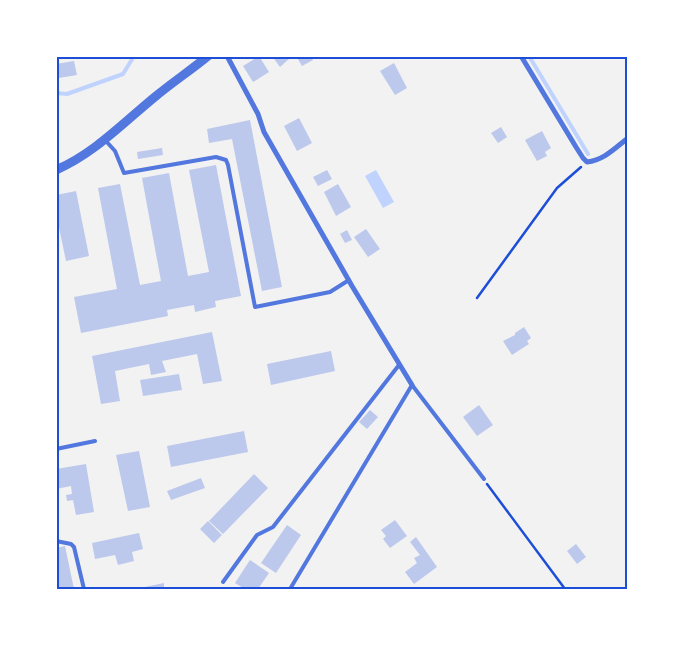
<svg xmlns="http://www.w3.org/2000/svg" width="684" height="645" viewBox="0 0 684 645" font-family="Roboto,sans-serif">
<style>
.water{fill:#bfd3fe}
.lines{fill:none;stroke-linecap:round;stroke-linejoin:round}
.stream{stroke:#bfd3fe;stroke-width:4}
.building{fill:#bdc9ec}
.path{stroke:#1d4ed8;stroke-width:2.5}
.service{stroke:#5277de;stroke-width:4}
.minor{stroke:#5277de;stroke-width:5}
.tertiary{stroke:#5277de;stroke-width:9}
.neatline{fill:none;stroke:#1d4ed8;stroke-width:2}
</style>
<rect width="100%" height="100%" fill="#f2f2f2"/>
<!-- water -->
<path class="water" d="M376,170l18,32 -11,6 -18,-32z"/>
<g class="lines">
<!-- stream -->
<path class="stream" d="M529,56l59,98
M56,93l11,1 56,-20 11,-18"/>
</g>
<!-- building -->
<path class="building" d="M259,56l10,16 -16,10 -10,-16z
M272,56h15l2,3 -9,8z
M296,56h15l2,4 -11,6z
M74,61l3,14 -18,3 -3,-14z
M394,63l13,25 -12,7 -15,-24z
M299,118l13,25 -15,8 -13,-25z
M250,120l32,167 -20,4 -30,-152 -23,4 -2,-14z
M501,127l6,10 -9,6 -7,-10z
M542,131l9,17 -6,4 2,4 -10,5 -12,-21z
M162,148l1,7 -25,4 -1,-7z
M216,165l25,131 -26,5 1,6 -21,5 -1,-7 -27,5 1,6 -87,17 -7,-36 43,-8 -19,-101 22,-4 20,101 21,-4 -19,-103 27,-5 19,103 21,-4 -20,-102z
M327,170l5,9 -14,7 -5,-9z
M338,184l13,23 -15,9 -12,-24z
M76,191l13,65 -23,5 -10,-48v-18z
M366,229l14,20 -12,8 -14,-20z
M347,230l5,10 -7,3 -5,-9z
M524,327l7,11 -4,3 2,3 -17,11 -9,-14 12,-6v-2z
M212,332l10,49 -19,3 -6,-30 -35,7 4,11 -15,3 -2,-11 -34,7 5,30 -19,3 -9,-48z
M331,351l4,20 -64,14 -4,-21z
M179,374l3,16 -39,6 -3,-16z
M479,405l14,20 -16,11 -14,-19z
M370,410l8,7 -11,12 -8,-7z
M244,431l4,21 -77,15 -4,-21z
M139,451l11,56 -22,4 -12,-56z
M86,464l8,48 -18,3 -3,-15 -6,1 -1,-6 6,-1 -1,-8 -15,3v-20z
M254,474l14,14 -45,46 -14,-13z
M201,478l4,10 -34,12 -4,-9z
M395,520l12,16 -17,12 -7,-9 3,-3 -5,-6z
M208,521l14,14 -8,8 -14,-14z
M287,525l14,10 -25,38 -15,-10z
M139,533l4,16 -11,3 2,9 -16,4 -3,-10 -20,4 -3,-16z
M416,537l21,30 -23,17 -9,-12 12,-9 -3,-5 6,-3 -10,-13z
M576,544l10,13 -9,7 -10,-13z
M65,546l9,43h-18v-41z
M250,560l19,13 -11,16h-13l-10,-6z
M164,583v6h-24v-1z"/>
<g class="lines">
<!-- path -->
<path class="path" d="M477,298l80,-110 24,-21
M487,484l78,105"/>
<!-- service -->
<path class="service" d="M105,140l10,11 9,22 92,-16 10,3 2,5 27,142 75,-15 19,-12
M56,449l39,-8
M56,541l15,3 3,3 10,42
M223,582l34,-47 16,-8 126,-162
M290,589l122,-204 72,94"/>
<!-- minor -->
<path class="minor" d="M227,56l31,58 6,18 88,154 60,99
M521,56l55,91 7,11 4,4c17,-2 28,-14 41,-24"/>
<!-- tertiary -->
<path class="tertiary" d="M56,170c39,-17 68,-48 100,-74 17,-14 35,-26 52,-40"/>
</g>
<!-- border -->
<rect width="684" height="645" fill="none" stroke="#ffffff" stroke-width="115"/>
<rect x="58" y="58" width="568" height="530" class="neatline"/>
</svg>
